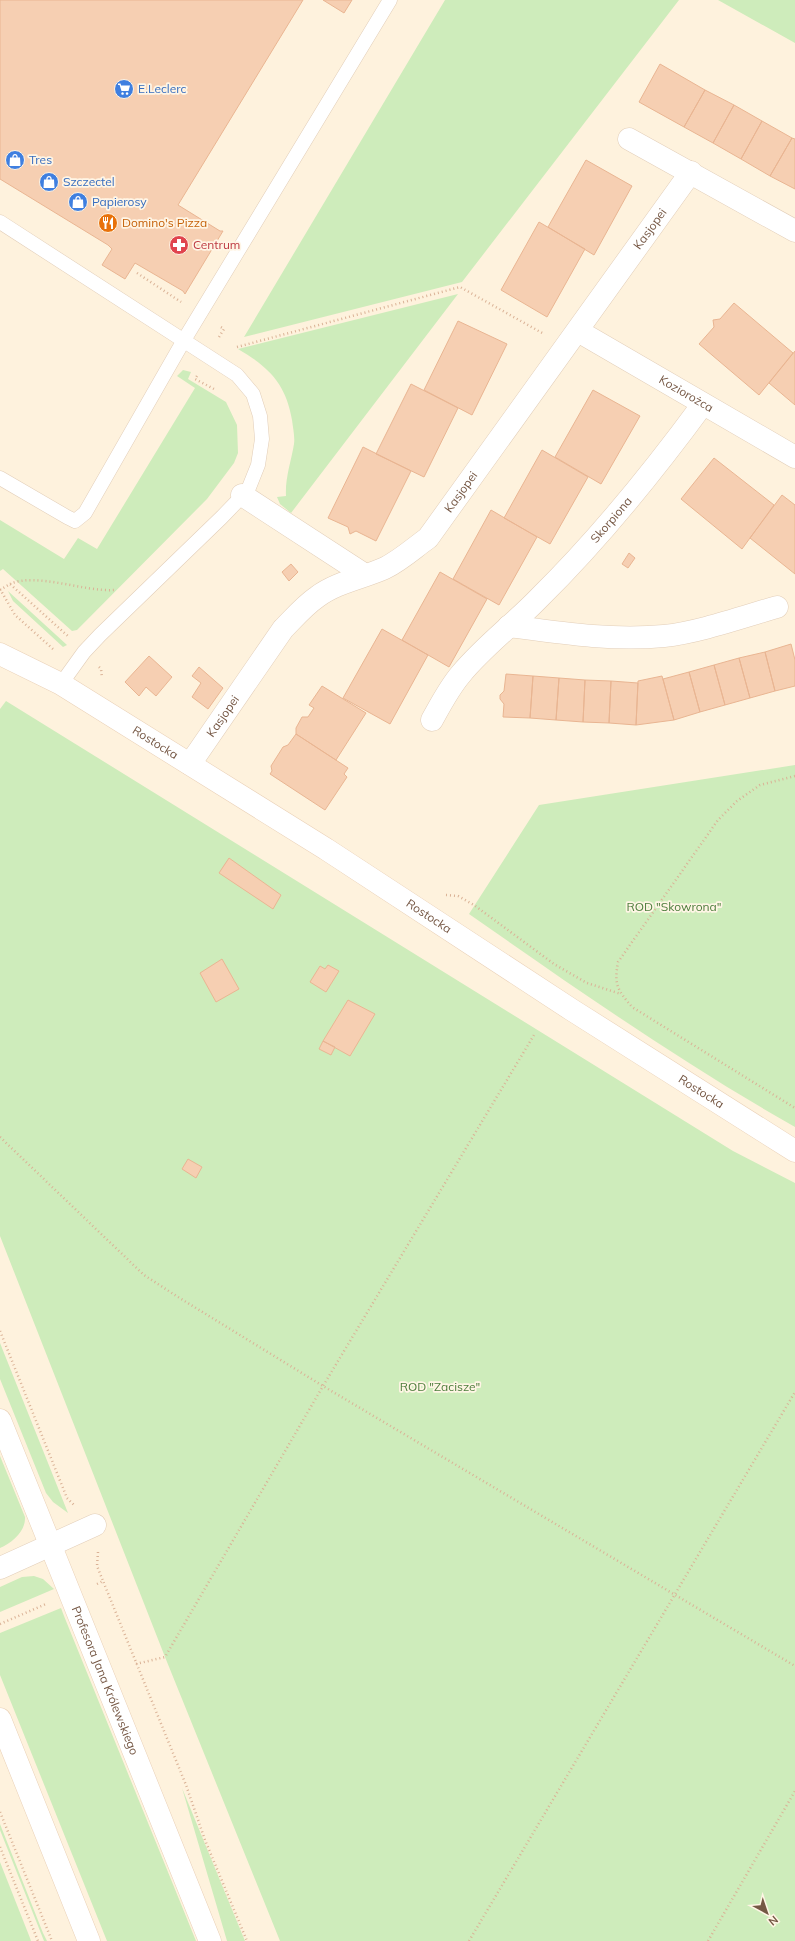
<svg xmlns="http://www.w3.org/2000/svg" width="795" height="1941" viewBox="0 0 795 1941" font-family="Mulish,sans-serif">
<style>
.green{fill:#ceecbb}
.building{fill:#f6cfb2;stroke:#e9b592}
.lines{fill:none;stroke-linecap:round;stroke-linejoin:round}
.lane-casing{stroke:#e2ceb9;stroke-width:15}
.street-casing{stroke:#e2ceb9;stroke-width:23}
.secondary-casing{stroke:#ead1b8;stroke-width:23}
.path{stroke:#dab296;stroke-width:2.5;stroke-dasharray:1 3;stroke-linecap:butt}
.lane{stroke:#fff;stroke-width:14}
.street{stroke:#fff;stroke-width:22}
.secondary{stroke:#fff;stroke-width:22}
.labels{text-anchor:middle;stroke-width:3.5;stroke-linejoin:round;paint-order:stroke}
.shop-label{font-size:12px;fill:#366cbe;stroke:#fff5e5;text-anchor:start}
.food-label{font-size:12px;fill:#c56008;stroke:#fff5e5;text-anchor:start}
.street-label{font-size:12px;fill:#755744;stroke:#fff5e5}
.health-label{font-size:12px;fill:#be3a42;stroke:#fff5e5;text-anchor:start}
.park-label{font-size:12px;fill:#4c7c3b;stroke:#fff5e5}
</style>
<rect width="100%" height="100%" fill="#fef2dd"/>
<!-- green -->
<path class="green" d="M445,0h234l-217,282 -218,55z
M718,0h77v43z
M458,294l-167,219 -11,-9 -3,-7 9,-1c-1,-18 5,-34 8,-52 1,-7 -1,-16 -2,-24 -6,-36 -23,-53 -54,-71z
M183,370l8,2 -3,7 38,23 11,23 1,28 -4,10 -27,36 -130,131 -5,1 -69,-62 -3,2v-51l64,39 14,-21 19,11 98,-161 -18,-12z
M8,591l59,54 -4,2 -50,-46z
M6,701l727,450 62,32v758h-515l-115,-284 -165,-421v-527z
M795,765v362c-113,-64 -220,-139 -326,-213l70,-109z
M0,1343l68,170 -15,-11 -7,-9 -46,-114z
M0,1456l25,61c1,14 -13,26 -25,31z
M34,1576l9,3 11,10 -54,23v-25l22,-10z
M61,1608l3,8 132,325h-89l-107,-266v-42z
M182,1788l63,153h-18z
M0,1824l43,109 4,8h-3l-44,-111z
M0,1862l30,76 1,3h-31z"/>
<!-- building -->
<path class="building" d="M0,0h303l-125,205 42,26h3l-38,63 -2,-3 -48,-28 -10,16 -23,-14 10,-16 -4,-4 -108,-66z
M323,0h29l-8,13z
M660,64l45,26 -21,37 -45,-25z
M705,90l29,15 -21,38 -29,-16z
M734,105l28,16 -21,38 -28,-16z
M762,121l30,17 -22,38 -29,-17z
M792,138l3,1v50l-25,-13z
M586,160l46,26 -38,69 -46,-28z
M539,222l46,27 -38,68 -46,-27z
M734,303l59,50 -34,42 -60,-51 15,-17 -1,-7 7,-1z
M458,321l49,23 -35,71 -48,-25z
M795,351v54l-26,-22z
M411,384l47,24 -34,69 -48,-23z
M593,390l47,26 -39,68 -46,-27z
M363,447l48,24 -35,70 -20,-10 -6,3 -2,-7 -20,-9z
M542,450l46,27 -38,67 -46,-26z
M714,458l60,47 -32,44 -61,-50z
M782,495l13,10v69l-45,-36z
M491,510l46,27 -38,68 -46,-26z
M629,553l6,5 -7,10 -6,-4z
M291,564l7,8 -9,9 -7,-9z
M440,572l47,27 -38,68 -47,-27z
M382,629l46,26 -38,69 -47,-26z
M791,644l4,16v26l-20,5 -10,-39z
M765,652l10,39 -25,7 -11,-40z
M149,656l23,21 -16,19 -10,-9 -7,9 -14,-14z
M739,658l11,40 -25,7 -11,-40z
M714,665l11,40 -25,7 -11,-40z
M199,667l24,21 -15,21 -16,-12 9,-14 -9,-7z
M689,672l11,40 -26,8 -11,-41z
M506,674l27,2 -3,42 -27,-1 1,-13 -4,-5v-4l4,-4z
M533,676l26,2 -3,42 -26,-2z
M662,676l12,44 -38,5 2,-44z
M559,678l26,2 -2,42 -27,-2z
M585,680l26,1 -2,42 -26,-1z
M611,681l27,2 -2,42 -27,-2z
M322,686l44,27 -30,47 -40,-26v-6l6,-11h6l6,-9 -5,-3z
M296,734l52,34 -4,6 3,3 -22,33 -55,-36 2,-3 -1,-5 12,-19 5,-2z
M229,858l52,37 -8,14 -54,-36z
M222,959l17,30 -23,13 -16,-29z
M328,965l11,6 -13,21 -16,-10 10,-16 5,3z
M348,1000l27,14 -25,42 -27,-15z
M323,1041l12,6 -4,8 -12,-6z
M188,1159l14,8 -6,11 -14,-9z"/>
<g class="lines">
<defs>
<path id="lane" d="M0,222l237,153 16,19 7,22 2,23 -4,26 -10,25 -26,27 -122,118 -16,17 -23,32
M0,478l67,39 8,4 10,-8 99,-173 206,-340"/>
<g id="street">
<path d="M629,139l166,92"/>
<path id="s1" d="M578,331l217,126"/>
<path d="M242,495l123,80"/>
<path d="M509,626c52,7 103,15 155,10 36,-4 78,-19 113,-29"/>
<path id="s2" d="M432,720c9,-16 17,-32 29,-46 23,-28 53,-50 78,-76 60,-59 114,-126 164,-194"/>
<path id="s3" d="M190,764l93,-135c11,-11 21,-23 34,-32 20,-15 46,-19 68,-29 16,-8 29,-20 43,-30l263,-366"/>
<path d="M0,1568l95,-43"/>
</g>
<g id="secondary">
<path id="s4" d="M0,654l61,30 265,165 246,161 223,141"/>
<path id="s5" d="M0,1420l210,521"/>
<path d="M0,1719l89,222"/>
</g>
</defs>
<!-- lane casing -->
<use href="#lane" class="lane-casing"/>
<!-- street casing -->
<use href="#street" class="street-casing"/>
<!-- secondary casing -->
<use href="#secondary" class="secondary-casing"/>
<!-- path -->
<path class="path" d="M137,273l44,29
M219,337l5,-8 -5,-3
M237,347l223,-60 84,47
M197,376l-2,3 19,10
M10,584c26,-12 74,8 104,6
M0,589l15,26 38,34
M0,590l10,-6 59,53
M99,667l2,2 1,9
M795,776l-35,9 -23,16 -19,19 -100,142c-4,23 -1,27 14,45l163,101
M446,895l12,1 16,9 80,59 33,19 34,11
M0,1137l144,138 34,22 145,89 472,280
M0,1331l67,167 8,8
M98,1552l-1,14 6,15
M97,1584l6,-3 83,204 19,55 42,101
M0,1624l46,-20
M136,1664l29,-7 158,-271 211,-351
M0,1812l52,129
M0,1847l38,94
M469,1941l326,-549
M708,1941l87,-150"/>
<!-- lane -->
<use href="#lane" class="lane"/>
<!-- street -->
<use href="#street" class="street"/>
<!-- secondary -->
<use href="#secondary" class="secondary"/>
</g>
<!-- icons -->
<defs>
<symbol id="supermarket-disc" viewBox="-11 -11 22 22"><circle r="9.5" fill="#3f7fe0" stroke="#fff5e5"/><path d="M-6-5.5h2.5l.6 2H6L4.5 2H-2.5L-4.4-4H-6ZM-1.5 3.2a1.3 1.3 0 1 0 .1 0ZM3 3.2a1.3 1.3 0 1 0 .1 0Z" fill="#fff"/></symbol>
<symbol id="shop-disc" viewBox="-11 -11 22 22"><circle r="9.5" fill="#3f7fe0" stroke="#fff5e5"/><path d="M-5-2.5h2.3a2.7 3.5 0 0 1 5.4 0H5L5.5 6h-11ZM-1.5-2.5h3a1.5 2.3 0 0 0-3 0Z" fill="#fff"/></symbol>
<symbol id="restaurant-disc" viewBox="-11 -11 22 22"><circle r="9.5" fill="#e8710a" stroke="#fff5e5"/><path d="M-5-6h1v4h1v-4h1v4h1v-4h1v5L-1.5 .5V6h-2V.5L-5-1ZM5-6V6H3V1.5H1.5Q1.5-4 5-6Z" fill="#fff"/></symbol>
<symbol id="pharmacy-disc" viewBox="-11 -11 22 22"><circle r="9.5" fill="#e0444e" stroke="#fff5e5"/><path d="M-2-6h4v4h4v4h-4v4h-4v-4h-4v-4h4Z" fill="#fff"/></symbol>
</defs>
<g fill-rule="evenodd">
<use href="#supermarket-disc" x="113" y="78" width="22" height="22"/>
<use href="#shop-disc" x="4" y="149" width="22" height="22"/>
<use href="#shop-disc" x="38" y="171" width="22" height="22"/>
<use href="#shop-disc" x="67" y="191" width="22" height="22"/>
<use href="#restaurant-disc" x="97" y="212" width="22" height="22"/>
<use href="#pharmacy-disc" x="168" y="234" width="22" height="22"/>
</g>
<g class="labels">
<!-- shop labels -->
<g class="shop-label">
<text x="138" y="93">E.Leclerc</text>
<text x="29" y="164">Tres</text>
<text x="63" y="186">Szczectel</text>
<text x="92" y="206">Papierosy</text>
</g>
<!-- food labels -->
<g class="food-label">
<text x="122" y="227">Domino's Pizza</text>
</g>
<!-- street labels -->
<g class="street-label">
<text dy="4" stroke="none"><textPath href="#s3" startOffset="718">Kasjopei</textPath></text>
<text dy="4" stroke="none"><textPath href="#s1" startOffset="125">Koziorożca</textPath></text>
<text dy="4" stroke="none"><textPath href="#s3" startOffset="394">Kasjopei</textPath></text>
<text dy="4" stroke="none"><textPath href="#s2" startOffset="270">Skorpiona</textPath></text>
<text dy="4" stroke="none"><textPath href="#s3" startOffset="58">Kasjopei</textPath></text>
<text dy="4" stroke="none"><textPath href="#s4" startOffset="179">Rostocka</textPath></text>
<text dy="4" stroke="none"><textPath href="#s4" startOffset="503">Rostocka</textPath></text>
<text dy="4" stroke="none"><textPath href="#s4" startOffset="827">Rostocka</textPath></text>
<text dy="4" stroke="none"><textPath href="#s5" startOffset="281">Profesora Jana Królewskiego</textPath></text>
</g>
<!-- health labels -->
<g class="health-label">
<text x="193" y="249">Centrum</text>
</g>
<!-- park labels -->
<g class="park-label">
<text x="674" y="911">ROD "Skowrona"</text>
<text x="440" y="1391">ROD "Zacisze"</text>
</g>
</g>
<!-- north arrow -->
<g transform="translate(767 1913) rotate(140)" stroke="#fff5e5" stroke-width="3" paint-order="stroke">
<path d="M0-3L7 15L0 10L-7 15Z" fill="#755744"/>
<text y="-6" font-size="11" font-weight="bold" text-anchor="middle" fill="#755744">N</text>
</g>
</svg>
